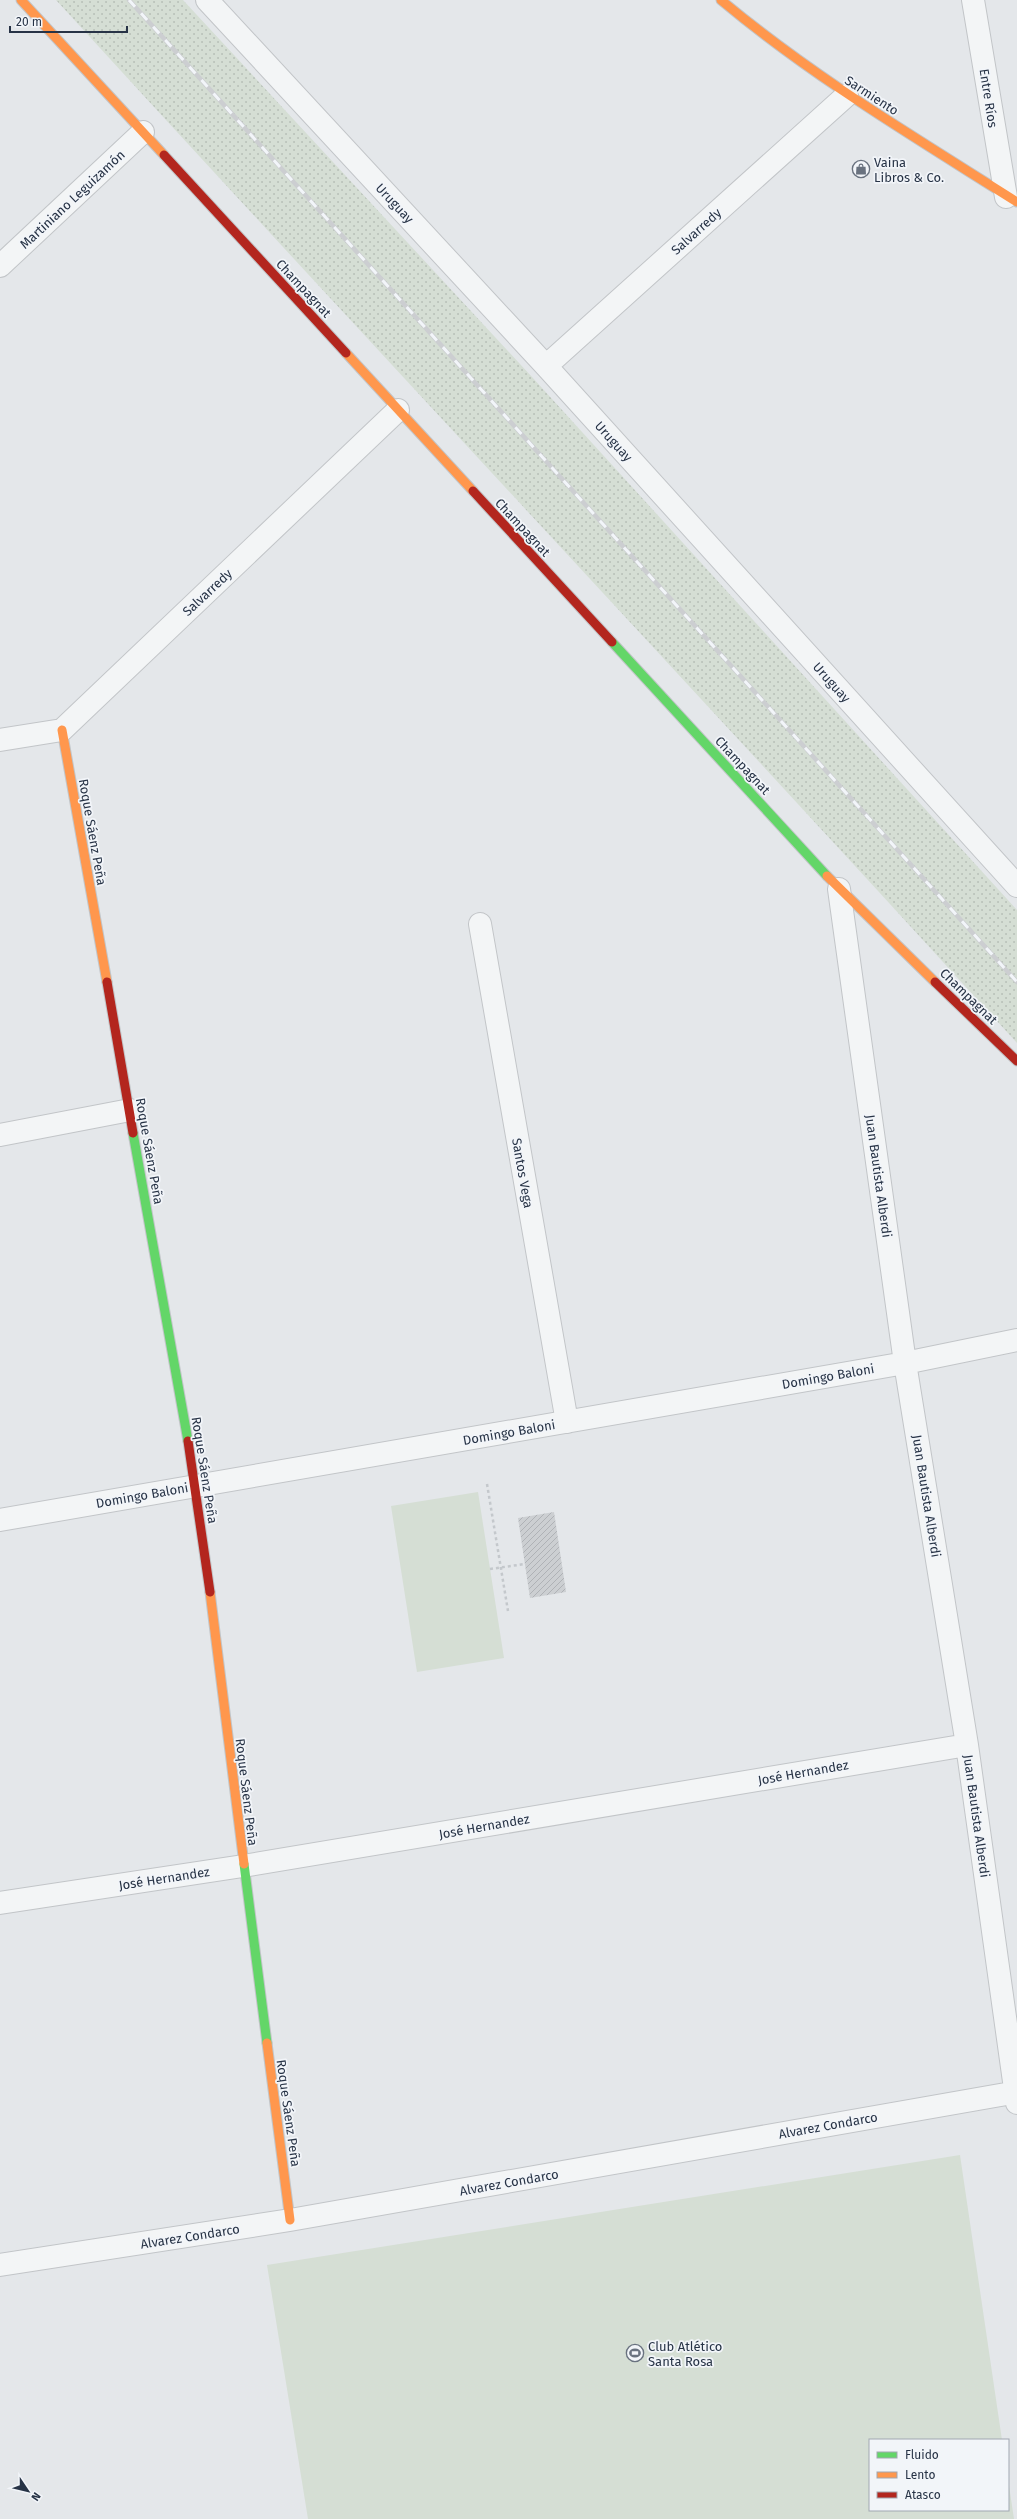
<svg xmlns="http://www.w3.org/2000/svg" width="1017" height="2519" viewBox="0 0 1017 2519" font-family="'Fira Sans',sans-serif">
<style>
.grass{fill:url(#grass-dots)}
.garden{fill:#d5ded4}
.building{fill:url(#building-hatch)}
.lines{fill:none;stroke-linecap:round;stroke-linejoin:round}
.street-casing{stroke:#c2c5c8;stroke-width:24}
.fast-casing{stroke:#c2c5c8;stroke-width:11}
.slow-casing{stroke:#c2c5c8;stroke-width:11}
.jam-casing{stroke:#c2c5c8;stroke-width:11}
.path{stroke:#c4c8cc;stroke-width:2.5;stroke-dasharray:3 3;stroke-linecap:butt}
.street{stroke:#f3f5f6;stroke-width:22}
.fast{stroke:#63d668;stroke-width:9}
.slow{stroke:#ff974d;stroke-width:9}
.jam{stroke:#b3261e;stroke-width:9}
.rail-casing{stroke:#ccced1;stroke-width:4.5}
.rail{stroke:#f2f5f9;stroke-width:3;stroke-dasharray:9;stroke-linecap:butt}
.labels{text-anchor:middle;stroke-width:3.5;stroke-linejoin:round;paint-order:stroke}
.street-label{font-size:13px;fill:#273346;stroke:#f2f5f9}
.poi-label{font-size:13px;fill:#273346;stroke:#f2f5f9;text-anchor:start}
</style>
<defs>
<pattern id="grass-dots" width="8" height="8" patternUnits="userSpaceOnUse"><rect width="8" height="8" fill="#d5ded4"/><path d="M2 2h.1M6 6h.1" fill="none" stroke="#b7bfb7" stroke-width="1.8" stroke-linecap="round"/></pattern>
<pattern id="building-hatch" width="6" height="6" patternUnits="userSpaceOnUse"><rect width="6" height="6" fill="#cccfd2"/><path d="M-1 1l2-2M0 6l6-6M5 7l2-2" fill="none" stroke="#afb2b6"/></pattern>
</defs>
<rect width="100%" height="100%" fill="#e4e7ea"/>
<!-- grass -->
<path class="grass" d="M56,0h127l349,377 485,533v133c-318,-349 -642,-694 -961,-1043z"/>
<!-- garden -->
<path class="garden" d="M478,1492l26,166 -87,14 -26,-166z
M960,2155l42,285h-132v70h138v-31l6,40h-706l-41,-254z"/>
<!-- building -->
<path class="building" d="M554,1512l12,80 -36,6 -12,-80z"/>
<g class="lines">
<defs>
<path id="street" d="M207,0l339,366 471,520
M973,0l33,197
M0,266l143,-134
M546,366l301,-271
M0,740l62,-10 336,-320
M839,889l66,474 62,382 50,358
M480,924l87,498
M0,1135l130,-25
M0,1520l905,-157 112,-23
M0,1903l243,-37 724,-121
M0,2265l290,-45 727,-128"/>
<path id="fast" d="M612,642l215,234
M133,1133l55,308
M244,1864l23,179"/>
<path id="slow" d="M21,0l143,155
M721,0c92,77 195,138 296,202
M346,353l127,138
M62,730l45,252
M827,876l108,106
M210,1592l34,272
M267,2043l23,177"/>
<path id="jam" d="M164,155l182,198
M473,491l139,151
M107,982l26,151
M935,982l82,79
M188,1441l22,151"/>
</defs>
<!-- street casing -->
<use href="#street" class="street-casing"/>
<!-- fast casing -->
<use href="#fast" class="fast-casing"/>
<!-- slow casing -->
<use href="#slow" class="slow-casing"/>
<!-- jam casing -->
<use href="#jam" class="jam-casing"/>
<!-- path -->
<path class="path" d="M487,1484l21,127
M490,1569l35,-5"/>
<!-- street -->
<use href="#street" class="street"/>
<!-- fast -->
<use href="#fast" class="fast"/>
<!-- slow -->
<use href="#slow" class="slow"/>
<!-- jam -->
<use href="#jam" class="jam"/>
<defs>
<path id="rail" d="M129,0l888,982"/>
</defs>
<!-- rail casing -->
<use href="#rail" class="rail-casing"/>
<!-- rail -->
<use href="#rail" class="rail"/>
</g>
<!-- icons -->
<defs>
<symbol id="shop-ring" viewBox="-11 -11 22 22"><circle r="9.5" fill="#f2f5f9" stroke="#69727f" stroke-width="1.5"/><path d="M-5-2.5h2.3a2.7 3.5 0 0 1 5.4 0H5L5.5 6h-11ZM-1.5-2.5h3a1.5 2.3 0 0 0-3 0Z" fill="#69727f"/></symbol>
<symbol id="stadium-ring" viewBox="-11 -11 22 22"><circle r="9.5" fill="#f2f5f9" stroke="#69727f" stroke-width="1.5"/><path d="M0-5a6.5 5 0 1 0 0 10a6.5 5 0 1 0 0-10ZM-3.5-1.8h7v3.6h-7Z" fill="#69727f"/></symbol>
</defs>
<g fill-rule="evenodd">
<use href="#shop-ring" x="851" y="159" width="20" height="20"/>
<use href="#stadium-ring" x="625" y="2343" width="20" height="20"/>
</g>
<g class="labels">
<!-- street labels -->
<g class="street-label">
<text transform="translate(872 95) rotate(33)" y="5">Sarmiento</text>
<text transform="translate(989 98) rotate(81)" y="5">Entre Ríos</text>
<text transform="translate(72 199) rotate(-43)" y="5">Martiniano Leguizamón</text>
<text transform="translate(395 203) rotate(47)" y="5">Uruguay</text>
<text transform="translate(696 231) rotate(-42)" y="5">Salvarredy</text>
<text transform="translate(304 288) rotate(47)" y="5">Champagnat</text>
<text transform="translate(614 441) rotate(48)" y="5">Uruguay</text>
<text transform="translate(523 527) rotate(47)" y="5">Champagnat</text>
<text transform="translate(207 592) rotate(-43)" y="5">Salvarredy</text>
<text transform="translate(832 682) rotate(48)" y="5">Uruguay</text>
<text transform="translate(743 765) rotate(47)" y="5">Champagnat</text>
<text transform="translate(93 832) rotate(80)" y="5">Roque Sáenz Peña</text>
<text transform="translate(969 996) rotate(44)" y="5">Champagnat</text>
<text transform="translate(150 1151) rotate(80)" y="5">Roque Sáenz Peña</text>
<text transform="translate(523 1173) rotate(80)" y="5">Santos Vega</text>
<text transform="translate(879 1176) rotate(82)" y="5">Juan Bautista Alberdi</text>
<text transform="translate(828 1376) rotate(-10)" y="5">Domingo Baloni</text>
<text transform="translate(509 1432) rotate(-10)" y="5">Domingo Baloni</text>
<text transform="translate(205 1470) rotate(81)" y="5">Roque Sáenz Peña</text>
<text transform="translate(142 1495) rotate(-10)" y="5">Domingo Baloni</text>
<text transform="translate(927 1496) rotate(81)" y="5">Juan Bautista Alberdi</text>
<text transform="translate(803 1772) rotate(-10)" y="5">José Hernandez</text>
<text transform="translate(247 1792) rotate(83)" y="5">Roque Sáenz Peña</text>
<text transform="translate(977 1816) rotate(82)" y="5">Juan Bautista Alberdi</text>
<text transform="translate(484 1826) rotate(-10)" y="5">José Hernandez</text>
<text transform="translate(164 1878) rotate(-9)" y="5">José Hernandez</text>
<text transform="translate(289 2113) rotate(82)" y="5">Roque Sáenz Peña</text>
<text transform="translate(828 2125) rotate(-10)" y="5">Alvarez Condarco</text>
<text transform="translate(509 2182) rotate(-10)" y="5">Alvarez Condarco</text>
<text transform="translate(190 2236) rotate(-9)" y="5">Alvarez Condarco</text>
</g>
<!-- poi labels -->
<g class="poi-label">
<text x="874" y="167">Vaina<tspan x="874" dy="15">Libros &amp; Co.</tspan></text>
<text x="648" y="2351">Club Atlético<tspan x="648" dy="15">Santa Rosa</tspan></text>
</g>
</g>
<!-- legend -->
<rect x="869" y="2439" width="140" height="72" fill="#f2f5f9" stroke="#a1a7b1"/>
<rect x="877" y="2452" width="20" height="6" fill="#63d668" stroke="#a1a7b1"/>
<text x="905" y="2459" font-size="12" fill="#273346">Fluido</text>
<rect x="877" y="2472" width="20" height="6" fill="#ff974d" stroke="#a1a7b1"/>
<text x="905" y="2479" font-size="12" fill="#273346">Lento</text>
<rect x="877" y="2492" width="20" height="6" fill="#b3261e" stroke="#a1a7b1"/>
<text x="905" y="2499" font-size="12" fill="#273346">Atasco</text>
<!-- north arrow -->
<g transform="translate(28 2491) rotate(125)" stroke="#f2f5f9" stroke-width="3" paint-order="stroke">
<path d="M0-3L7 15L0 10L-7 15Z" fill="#273346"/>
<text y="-6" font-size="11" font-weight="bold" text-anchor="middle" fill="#273346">N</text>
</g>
<!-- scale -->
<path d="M10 26v6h117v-6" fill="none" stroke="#273346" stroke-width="2"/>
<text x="16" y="26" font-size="12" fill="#273346" stroke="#f2f5f9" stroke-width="3" paint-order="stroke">20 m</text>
</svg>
